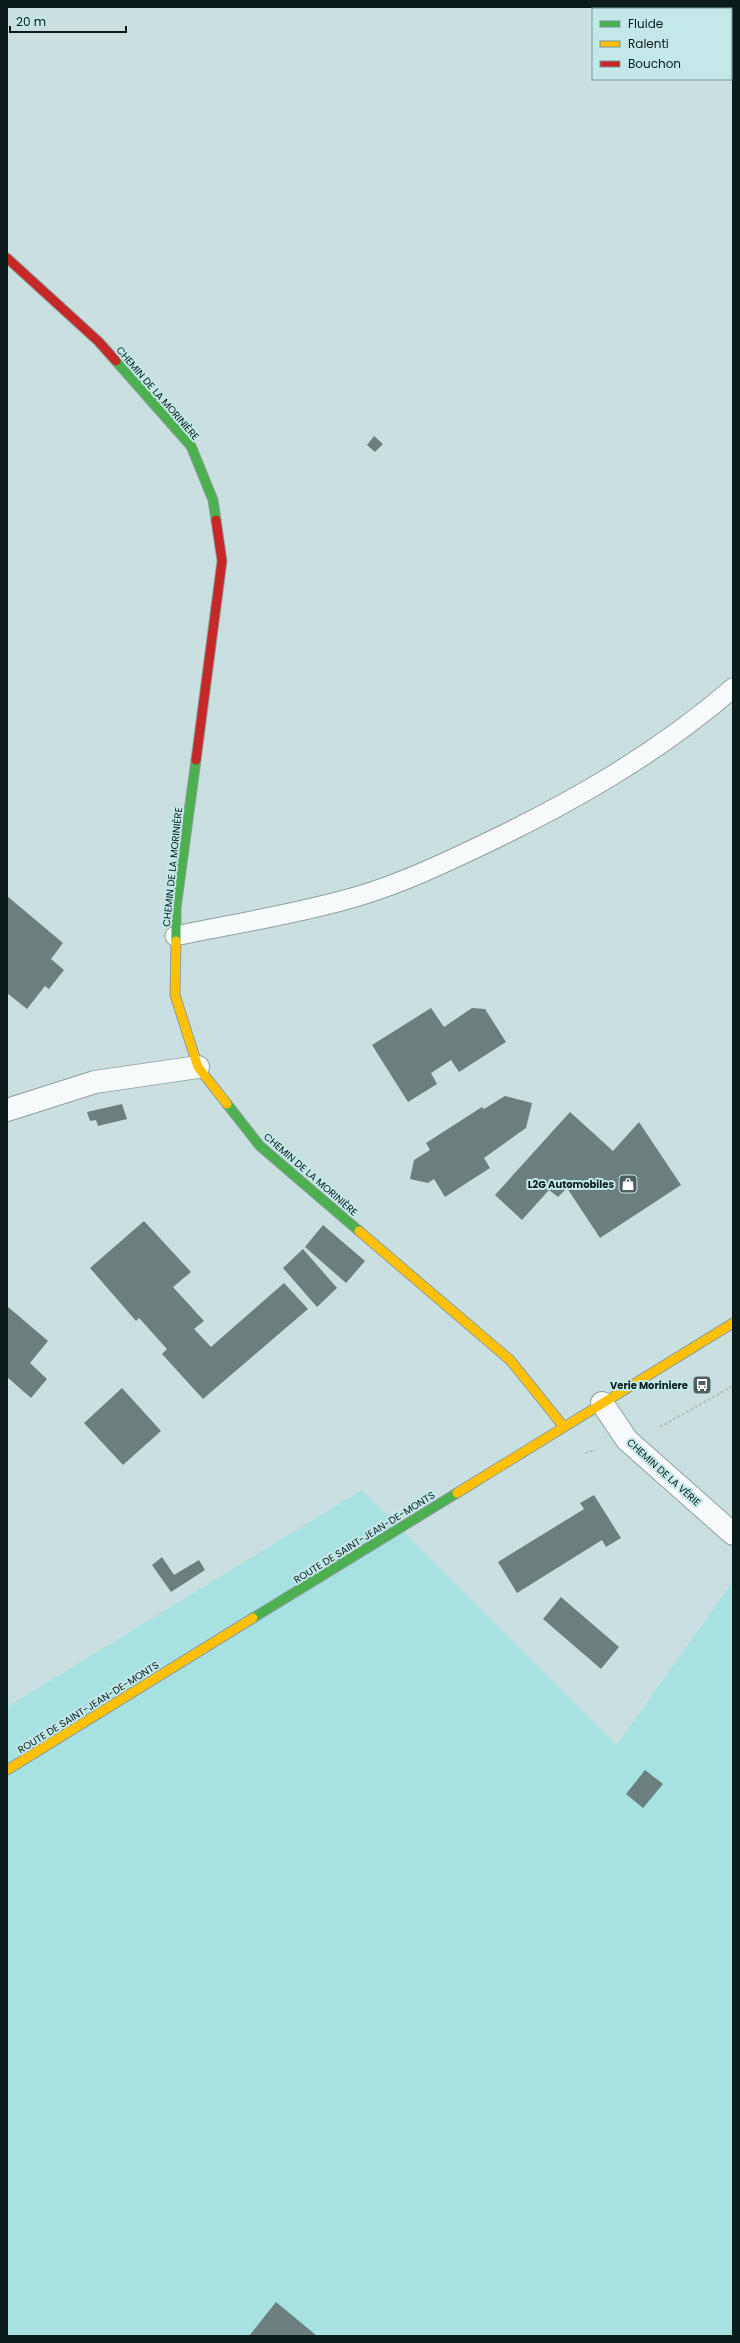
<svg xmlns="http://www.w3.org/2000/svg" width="740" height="2343" viewBox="0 0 740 2343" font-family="Poppins,sans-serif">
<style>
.green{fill:#a7e1e1}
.building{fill:#6c7f7f}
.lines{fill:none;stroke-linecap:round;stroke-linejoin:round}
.lane-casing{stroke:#8e9f9f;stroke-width:21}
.street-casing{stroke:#8e9f9f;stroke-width:24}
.fast-casing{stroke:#8e9f9f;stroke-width:11}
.slow-casing{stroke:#8e9f9f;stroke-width:11}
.jam-casing{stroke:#8e9f9f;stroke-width:11}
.path{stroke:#bac1c1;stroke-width:2.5;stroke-dasharray:3 2;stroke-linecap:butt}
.lane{stroke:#f7fafa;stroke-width:19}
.street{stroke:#f7fafa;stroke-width:22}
.fast{stroke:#4caf50;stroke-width:9}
.slow{stroke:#ffc107;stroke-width:9}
.jam{stroke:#c62828;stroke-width:9}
.labels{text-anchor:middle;stroke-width:4;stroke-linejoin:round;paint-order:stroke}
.street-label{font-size:10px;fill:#0b1a1a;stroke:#c2e8e8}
.poi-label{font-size:10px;font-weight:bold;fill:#0b1a1a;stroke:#c2e8e8;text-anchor:end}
</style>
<rect width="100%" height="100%" fill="#cae0e0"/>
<!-- green -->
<path class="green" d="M362,1490l255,255 116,-164v755h-726v-629z"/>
<!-- building -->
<path class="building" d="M374,436l9,8 -8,8 -8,-7z
M7,896l56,47 -12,16 13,11 -15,19 -4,-3 -18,23 -20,-16z
M431,1008l13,19 28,-19 13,1 21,33 -47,30 -8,-12 -20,13 6,11 -29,18 -36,-57z
M505,1096l27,7 -6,25 -42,30 6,10 -45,29 -11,-18 -6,4 -18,-4 4,-19 16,-10 -4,-7 56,-36 2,2z
M122,1104l5,15 -29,7 -2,-6 -6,1 -3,-9z
M570,1112l43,39 26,-29 42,63 -81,53 -33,-50 -9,9 -9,-7 -27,30 -27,-25z
M144,1221l47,51 -18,15 31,34 -10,8 17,18 73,-64 24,26 -105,90 -41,-45 5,-5 -28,-31 -3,3 -46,-53z
M323,1225l42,36 -19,22 -41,-36z
M303,1249l34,39 -20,19 -34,-39z
M7,1306l41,35 -18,22 17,16 -16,19 -24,-21z
M122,1388l39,43 -38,34 -39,-42z
M594,1495l27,43 -15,9 -4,-7 -85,53 -19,-31 86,-53 -4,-6z
M162,1557l12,18 25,-15 6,10 -34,22 -19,-27z
M561,1597l58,50 -18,22 -58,-50z
M645,1770l18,14 -20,24 -17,-14z
M276,2302l41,34h-68z"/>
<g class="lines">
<defs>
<path id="lane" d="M175,936c54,-11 109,-20 162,-34 49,-12 95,-33 141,-55 91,-43 179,-93 255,-159"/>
<path id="street" d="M7,1110l88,-28 103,-15
M602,1403l25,37 106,94"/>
<path id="fast" d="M116,361l75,85 22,54 3,20
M176,941v-33l20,-148
M227,1104l33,42 99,85
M253,1618l204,-125"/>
<path id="slow" d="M176,941l-1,54 23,72 29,37
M359,1231l151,129 54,67
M457,1493l276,-170
M7,1770l246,-152"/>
<path id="jam" d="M7,258l91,83 18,20
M196,760l26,-199 -6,-41"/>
</defs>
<!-- lane casing -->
<use href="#lane" class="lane-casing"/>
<!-- street casing -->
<use href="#street" class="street-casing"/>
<!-- fast casing -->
<use href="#fast" class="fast-casing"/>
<!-- slow casing -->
<use href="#slow" class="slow-casing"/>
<!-- jam casing -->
<use href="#jam" class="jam-casing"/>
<!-- path -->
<path class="path" d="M660,1427l73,-41
M585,1453l11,-3"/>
<!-- lane -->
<use href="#lane" class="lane"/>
<!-- street -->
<use href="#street" class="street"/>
<!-- fast -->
<use href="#fast" class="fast"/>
<!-- slow -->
<use href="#slow" class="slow"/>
<!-- jam -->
<use href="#jam" class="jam"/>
</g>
<!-- icons -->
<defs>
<symbol id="shop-square" viewBox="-11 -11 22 22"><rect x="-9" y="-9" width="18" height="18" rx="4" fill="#4e5f5f" stroke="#c2e8e8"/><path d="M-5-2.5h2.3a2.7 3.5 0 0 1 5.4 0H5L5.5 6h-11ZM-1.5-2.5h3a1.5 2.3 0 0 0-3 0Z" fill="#fff"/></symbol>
<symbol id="bus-square" viewBox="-11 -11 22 22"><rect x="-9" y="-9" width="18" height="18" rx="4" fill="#4e5f5f" stroke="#c2e8e8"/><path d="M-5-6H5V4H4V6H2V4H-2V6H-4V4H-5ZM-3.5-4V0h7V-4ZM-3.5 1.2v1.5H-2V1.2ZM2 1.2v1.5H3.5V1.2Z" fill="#fff"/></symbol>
</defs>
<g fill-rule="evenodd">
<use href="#shop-square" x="617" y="1173" width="22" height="22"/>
<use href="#bus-square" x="691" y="1374" width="22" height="22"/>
</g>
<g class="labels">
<!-- street labels -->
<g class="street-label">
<text transform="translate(158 393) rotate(49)" y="4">CHEMIN DE LA MORINIÈRE</text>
<text transform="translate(172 867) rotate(-84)" y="4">CHEMIN DE LA MORINIÈRE</text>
<text transform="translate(311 1174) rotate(41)" y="4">CHEMIN DE LA MORINIÈRE</text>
<text transform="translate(664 1472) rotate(42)" y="4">CHEMIN DE LA VÉRIE</text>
<text transform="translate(364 1537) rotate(-32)" y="4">ROUTE DE SAINT-JEAN-DE-MONTS</text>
<text transform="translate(88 1707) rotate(-32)" y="4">ROUTE DE SAINT-JEAN-DE-MONTS</text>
</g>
<!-- poi labels -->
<g class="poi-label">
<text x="614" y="1188">L2G Automobiles</text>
<text x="688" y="1389">Verie Moriniere</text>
</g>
</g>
<!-- border -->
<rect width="740" height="2343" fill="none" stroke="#0b1a1a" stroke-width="16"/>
<!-- legend -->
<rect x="592" y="8" width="140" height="72" fill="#c2e8e8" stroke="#799696"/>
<rect x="600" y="21" width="20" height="6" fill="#4caf50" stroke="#799696"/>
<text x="628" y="28" font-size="12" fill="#0b1a1a">Fluide</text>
<rect x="600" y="41" width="20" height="6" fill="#ffc107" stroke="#799696"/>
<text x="628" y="48" font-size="12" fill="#0b1a1a">Ralenti</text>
<rect x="600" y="61" width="20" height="6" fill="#c62828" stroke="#799696"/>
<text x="628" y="68" font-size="12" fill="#0b1a1a">Bouchon</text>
<!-- scale -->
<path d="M10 26v6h116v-6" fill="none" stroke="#0b1a1a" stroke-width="2"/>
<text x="16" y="26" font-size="12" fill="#0b1a1a" stroke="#c2e8e8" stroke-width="3" paint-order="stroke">20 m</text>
</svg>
